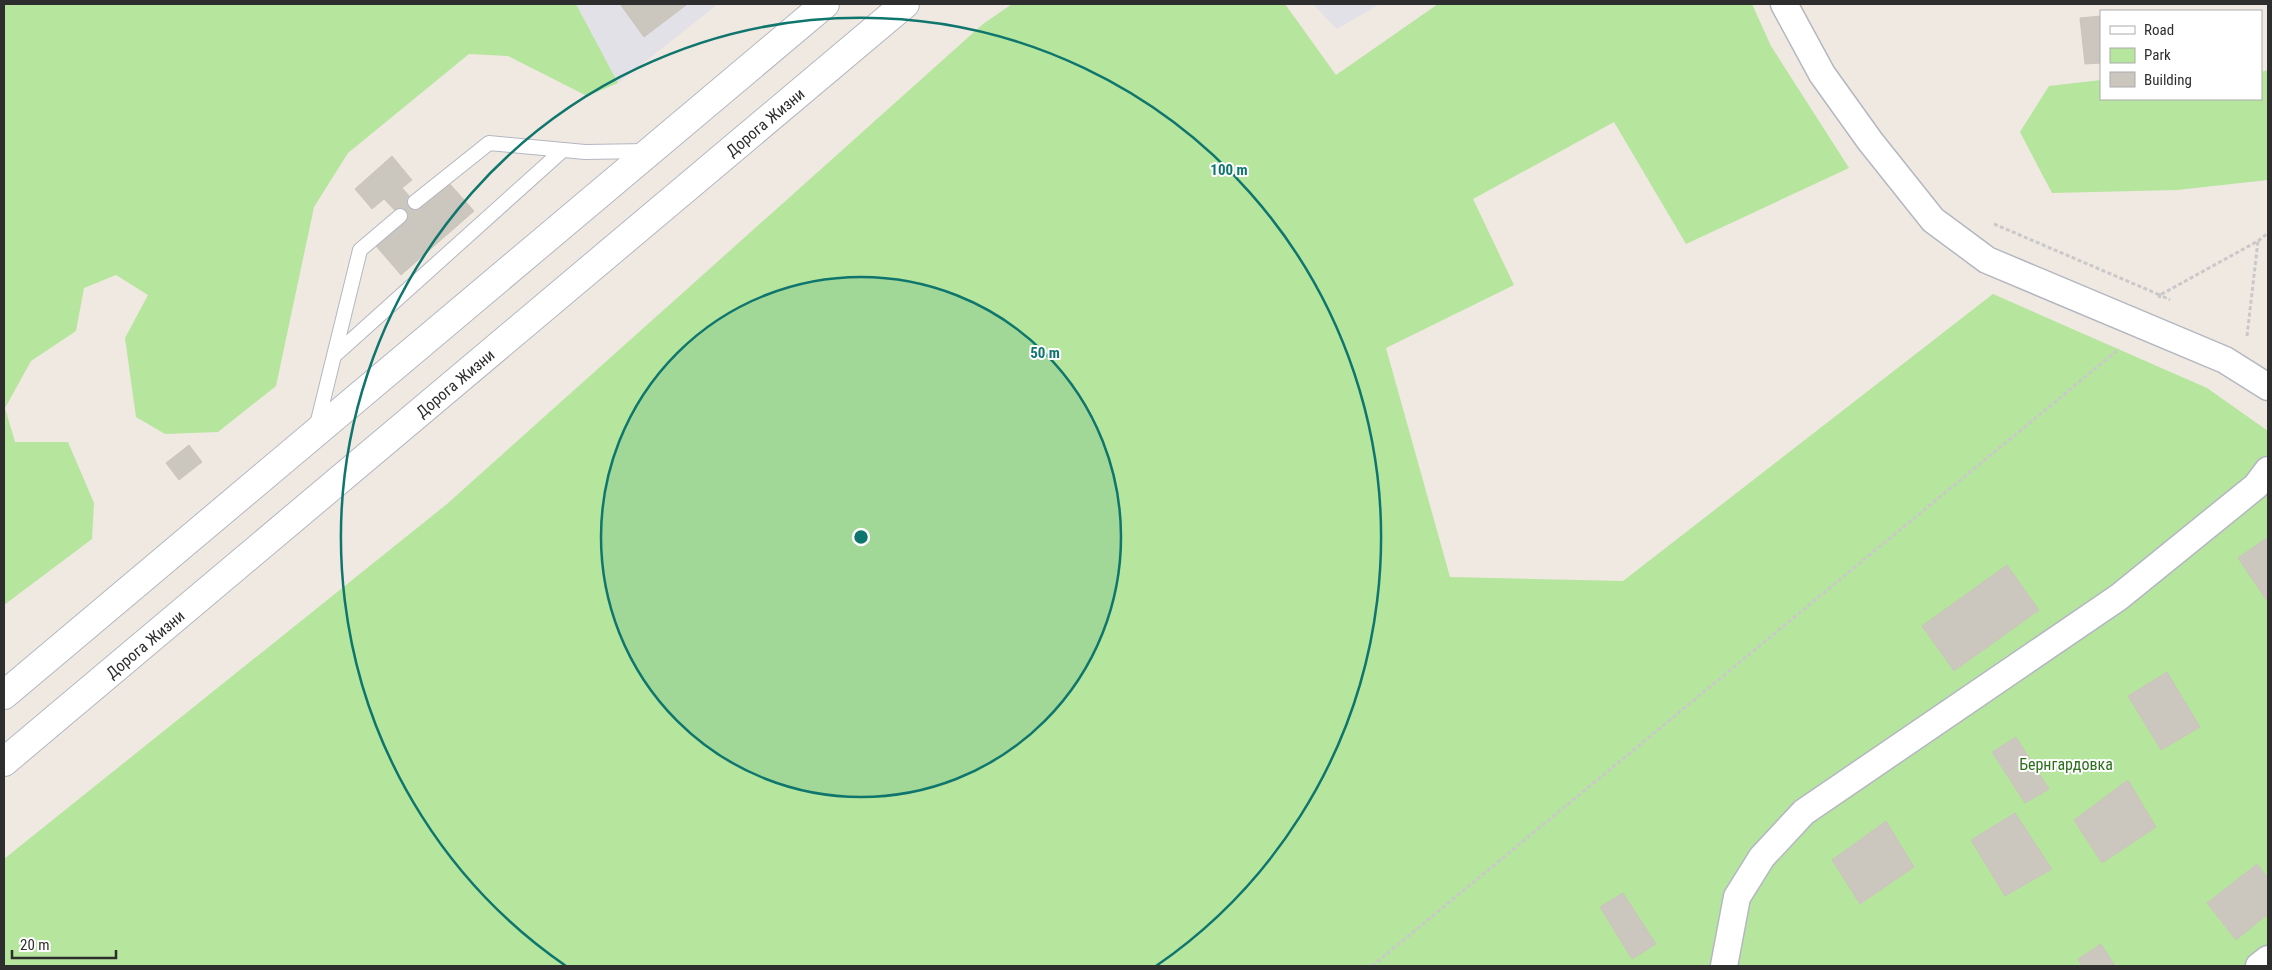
<svg xmlns="http://www.w3.org/2000/svg" width="2272" height="970" viewBox="0 0 2272 970" font-family="'Roboto Condensed',sans-serif">
<style>
.industrial{fill:#e3e1e8}
.green{fill:#b6e59e}
.building{fill:#cbc7bf;stroke:#cbc5ba}
.lines{fill:none;stroke-linecap:round;stroke-linejoin:round}
.service-casing{stroke:#b4b7c1;stroke-width:16}
.minor-casing{stroke:#b4b7c1;stroke-width:29}
.secondary-casing{stroke:#b4b7c1;stroke-width:30}
.path{stroke:#c9c9c9;stroke-width:3;stroke-dasharray:4 2.5;stroke-linecap:butt}
.service{stroke:#fff;stroke-width:14}
.minor{stroke:#fff;stroke-width:26}
.secondary{stroke:#fff;stroke-width:28}
.ring{fill:none;stroke:#0f766e;stroke-width:2.5}
.labels{text-anchor:middle;stroke-width:4;stroke-linejoin:round;paint-order:stroke}
.street-label{font-size:16px;fill:#2e2e2e;stroke:#fff}
.park-label{font-size:16px;fill:#2c6e1b;stroke:#fff}
.centre{fill:#0f766e;stroke:#fff;stroke-width:2.5}
.ring-label{font-size:15px;text-anchor:middle;font-weight:bold;fill:#0f766e;stroke:#fff;stroke-width:4;stroke-linejoin:round;paint-order:stroke}
</style>
<rect width="100%" height="100%" fill="#efe9e1"/>
<!-- industrial -->
<path class="industrial" d="M576,4h142l-100,79z
M1313,4h67l-43,25z"/>
<!-- green -->
<path class="green" d="M4,4h572l42,79 -31,13 -79,-40 -39,-2 -121,99 -34,54 -38,179 -58,46 -53,2 -29,-17 -11,-79 23,-43 -32,-20 -32,13 -8,43 -45,30 -26,47 10,34h53l26,61 -2,36 -88,66z
M1012,4h273l51,71 102,-71h314l19,42 78,122 -163,76 -72,-122 -141,77 41,86 -128,63 64,229 173,4 370,-287 214,94 61,43v535h-2264v-107l443,-355 536,-480z
M2268,70v110l-91,10 -125,3 -32,-61 29,-46 52,-6v19h160v-27z"/>
<!-- building -->
<path class="building" d="M620,4h65l1,1 -42,32z
M2101,16v47l-16,1 -5,-46z
M392,156l20,24 -10,8 18,20 29,-25 25,28 -73,64 -25,-29 29,-25 -21,-22 -12,10 -17,-20z
M189,445l13,17 -23,18 -13,-17z
M2268,537v64h-1l-29,-43z
M2007,565l32,45 -85,61 -32,-45z
M2167,672l33,55 -39,23 -33,-54z
M2016,737l33,52 -24,14 -33,-51z
M2128,780l28,47 -54,36 -28,-43z
M2015,813l37,56 -47,27 -34,-56z
M1886,821l28,46 -54,37 -28,-44z
M2257,864l11,14v36l-32,26 -29,-37z
M1623,893l33,51 -24,15 -32,-52z
M2101,944l14,22h-33l-4,-7z"/>
<g class="lines">
<defs>
<path id="service" d="M415,202l74,-59 96,9 62,-1
M335,355l228,-205
M316,429l44,-179 40,-34"/>
<path id="minor" d="M1784,4l38,70 48,67 63,79 54,40 238,100 43,27
M1724,966l13,-69 25,-40 42,-45 315,-215 137,-111 12,-16
M2259,966l9,-7"/>
<path id="secondary" d="M4,695l821,-691
M4,762l901,-758"/>
</defs>
<!-- service casing -->
<use href="#service" class="service-casing"/>
<!-- minor casing -->
<use href="#minor" class="minor-casing"/>
<!-- secondary casing -->
<use href="#secondary" class="secondary-casing"/>
<!-- path -->
<path class="path" d="M1994,224l166,71 98,-54 10,-8
M2159,298l1,-3 10,5
M2247,336l11,-95
M1372,966l747,-617"/>
<!-- service -->
<use href="#service" class="service"/>
<!-- minor -->
<use href="#minor" class="minor"/>
<!-- secondary -->
<use href="#secondary" class="secondary"/>
</g>
<!-- distance rings -->
<circle cx="861" cy="537" r="260" fill="#0f766e" fill-opacity=".12"/>
<g class="ring">
<circle cx="861" cy="537" r="260"/>
<path d="M566 966A520 520 0 1 1 1156 966"/>
</g>
<g class="labels">
<!-- street labels -->
<g class="street-label">
<text transform="translate(765 122) rotate(-40)" y="6">Дорога Жизни</text>
<text transform="translate(455 383) rotate(-40)" y="6">Дорога Жизни</text>
<text transform="translate(145 644) rotate(-40)" y="6">Дорога Жизни</text>
</g>
<!-- park labels -->
<g class="park-label">
<text x="2066" y="770">Бернгардовка</text>
</g>
</g>
<circle cx="861" cy="537" r="8" class="centre"/>
<g class="ring-label">
<text x="1229" y="175">100 m</text>
<text x="1045" y="358">50 m</text>
</g>
<!-- border -->
<rect width="2272" height="970" fill="none" stroke="#2e2e2e" stroke-width="10"/>
<!-- legend -->
<rect x="2100" y="10" width="162" height="90" fill="#ffffff" stroke="#ababab"/>
<rect x="2110" y="26" width="25" height="8" fill="#ffffff" stroke="#ababab"/>
<text x="2144" y="35" font-size="15" fill="#2e2e2e">Road</text>
<rect x="2110" y="48" width="25" height="15" fill="#b6e59e" stroke="#ababab"/>
<text x="2144" y="60" font-size="15" fill="#2e2e2e">Park</text>
<rect x="2110" y="72" width="25" height="15" fill="#cbc7bf" stroke="#ababab"/>
<text x="2144" y="85" font-size="15" fill="#2e2e2e">Building</text>
<!-- scale -->
<path d="M12 950v8h104v-8" fill="none" stroke="#2e2e2e" stroke-width="2.5"/>
<text x="20" y="950" font-size="15" fill="#2e2e2e" stroke="#ffffff" stroke-width="4" paint-order="stroke">20 m</text>
</svg>
